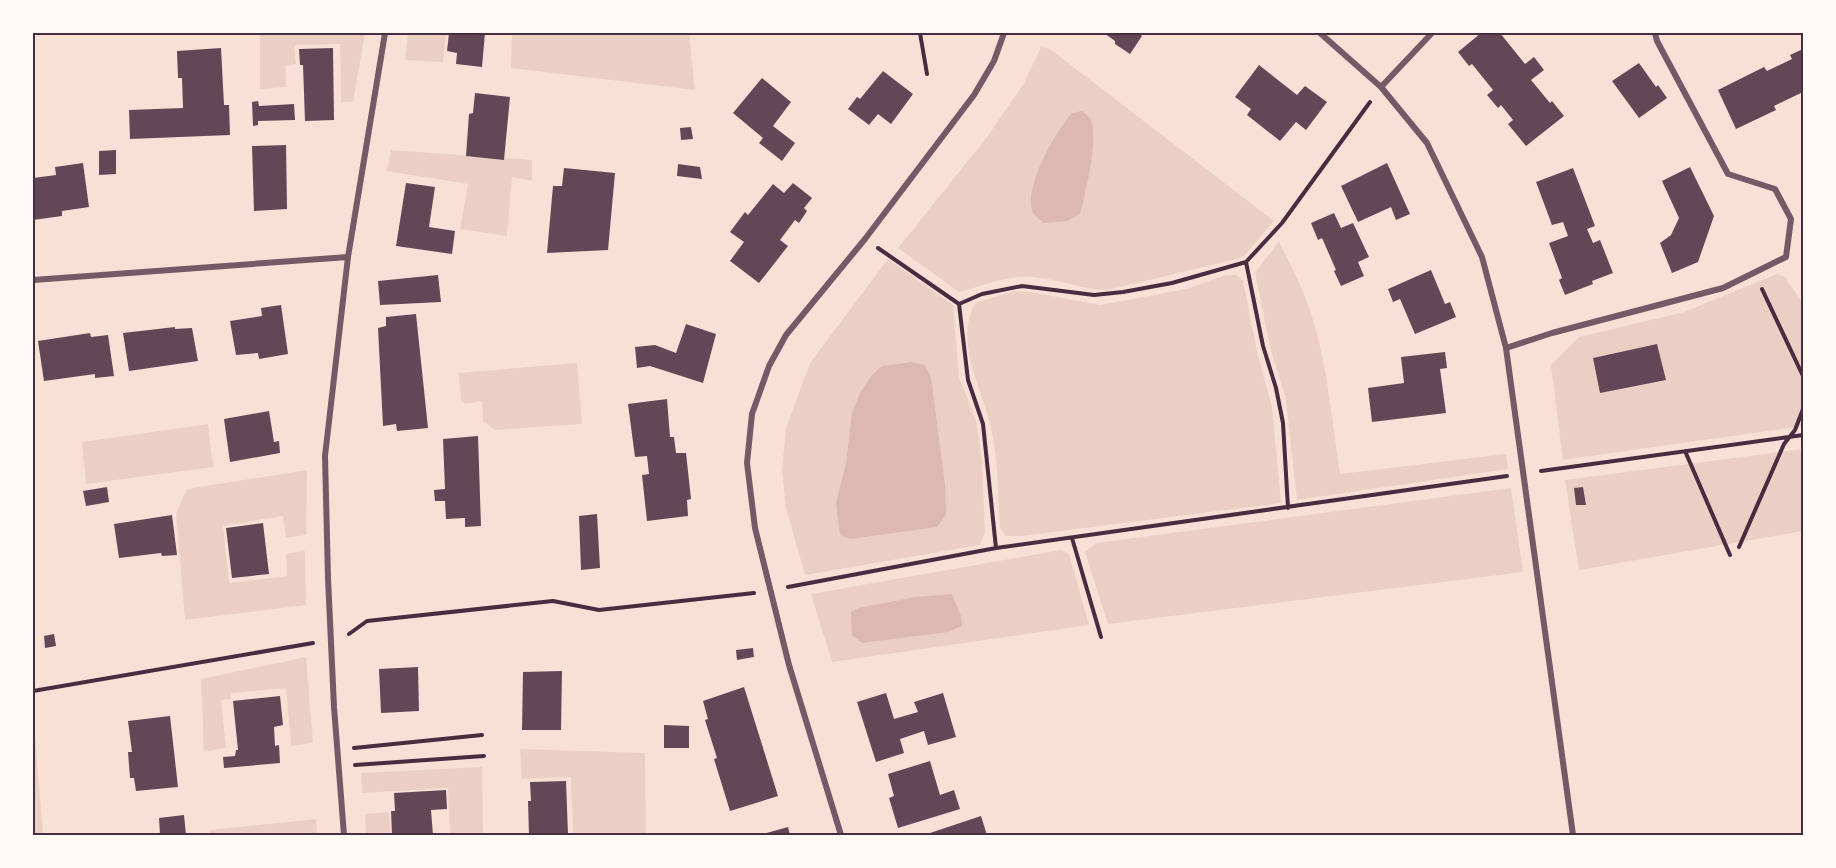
<svg xmlns="http://www.w3.org/2000/svg" width="1836" height="868" viewBox="0 0 1836 868" font-family="Raleway,sans-serif">
<style>
.green{fill:#ebcfc5}
.water{fill:#dcb8b0}
.building{fill:#644757}
.lines{fill:none;stroke-linecap:round;stroke-linejoin:round}
.path{stroke:#4a2c40;stroke-width:4}
.minor{stroke:#755966;stroke-width:6}
.neatline{fill:none;stroke:#4a2c40;stroke-width:2}
</style>
<rect width="100%" height="100%" fill="#f7e1d7"/>
<!-- green -->
<path class="green" d="M260,33h105l-12,69h-12l-1,-58 -46,1 2,19 -10,1v22l-26,2z
M408,33h38l-3,29 -38,-2z
M512,33h177l6,57 -184,-22z
M1041,47l9,2 224,172 -30,35 -7,3 -129,31c-25,0 -49,-11 -75,-13 -25,-2 -50,9 -74,15l-61,-44 89,-111 37,-54z
M391,150l141,10v21l-20,-4 -5,59 -47,-7 8,-45 -81,-13z
M1279,242c9,18 19,36 26,55 22,56 26,118 35,177l166,-20 2,15 -211,31 -11,-100 -16,-53 -15,-75z
M888,259l65,46 6,72 17,44 6,40 3,72 -5,12 -175,30 -19,-67 -4,-37 4,-43 24,-65z
M1777,274l8,3 18,26v123l-240,34 -12,-95 28,-28 105,-25z
M1226,275h10l7,6 15,75 14,51 9,96 -259,33h-16l-6,-8c-2,-29 -2,-68 -8,-96 -8,-40 -39,-89 -17,-129l39,-12 17,1 69,13 86,-16z
M577,363l5,61 -87,6 -12,-9 -1,-20 -17,3 -4,-4 -2,-27z
M208,424l5,43 -127,17 -4,-42z
M1803,449v82l-224,39 -14,-90z
M307,470l-1,65 -20,3 -3,-22 -60,10 6,57 58,-7 -1,-22 19,-3 1,54 -121,15 -9,-107 11,-24z
M1511,488l12,84 -415,52 -23,-72 11,-9z
M1061,550l8,4 20,71 -257,37 -21,-68z
M306,657l7,86 -22,3 -5,-58 -55,5v6l-10,1 5,48 -22,4 -3,-73z
M33,724h1l9,111h-10z
M520,749l125,4 1,82h-73l-2,-58 -49,2z
M482,767l1,68h-33l-2,-47 -86,5 -1,-20z
M389,812l2,23h-25l-1,-21z
M316,819l1,16h-107v-5z"/>
<!-- water -->
<path class="water" d="M1082,111c3,3 6,4 8,7 10,17 -5,77 -10,96l-13,7 -24,2c-2,-3 -8,-7 -10,-10 -11,-24 23,-82 39,-100z
M912,362l13,3 6,12 14,108 1,30 -9,12 -87,12 -10,-4 -4,-32 10,-40 6,-50 8,-20 11,-17 11,-10z
M952,594l9,22 1,10 -14,6 -86,11 -10,-8 -1,-23 8,-4 56,-11z"/>
<!-- building -->
<path class="building" d="M449,33h36l-3,34 -26,-3 1,-11 -10,-2z
M1104,33h35l3,3 -12,18 -15,-10v-3z
M1481,33h19l25,31 9,-7 10,13 -13,10 19,23 2,-2 12,15 -38,30 -18,-22 5,-4 -12,-15 -3,3 -11,-13 6,-5 -21,-26 -3,2 -11,-14z
M221,48l3,57h5l1,30 -100,4 -1,-29 54,-2 -1,-30h-4l-1,-27z
M333,48l1,72 -29,1 -2,-56h-3l-1,-16z
M1803,49v43l-29,14 2,4 -40,19 -18,-39 46,-23 3,4 25,-12 -2,-4z
M1639,63l17,24 2,-2 9,13 -28,20 -27,-37z
M1259,65l38,30 8,-9 22,16 -21,28 -10,-8 -16,19 -33,-26 4,-6 -16,-12z
M883,71l30,23 -22,30 -13,-10 -9,11 -21,-16 9,-12 3,2z
M762,78l29,24 -18,24 22,17 -13,18 -23,-18 4,-5 -30,-25z
M475,93l35,4 -6,63 -38,-4 3,-42 4,-1z
M258,101l1,5 35,-2 1,16 -37,1v4l-5,1 -1,-24z
M691,127l2,12 -12,1 -1,-12z
M286,145l1,64 -33,2 -2,-65z
M116,150v24l-17,1v-24z
M83,163l6,44 -27,4v5l-29,4v-42l23,-3 -1,-8z
M1387,163l23,51 -14,6 -5,-13 -33,15 -17,-36z
M678,164l22,3 2,12 -25,-3z
M1690,167l24,49 -16,46 -26,11 -12,-30 11,-8 8,-17 -17,-37z
M564,168l51,5 -7,77 -61,3 6,-67h9z
M1573,168l22,58 -8,3 6,14 7,-3 13,33 -21,8 1,3 -28,11 -6,-15 3,-2 -13,-35 19,-7 -5,-14 -11,3 -16,-43z
M406,183l29,4 -6,40 26,4 -3,23 -56,-8z
M793,183l19,15 -8,10 3,3 -8,12 -4,-3 -15,20 8,6 -29,37 -29,-22 14,-19 -14,-10 15,-20 3,3 25,-31 11,9z
M1334,213l7,15 12,-5 16,34 -11,5 6,14 -23,10 -7,-15 2,-1 -14,-32 -4,2 -7,-17z
M1431,270l14,34 5,-2 6,15 -41,17 -15,-35 -7,3 -5,-13z
M438,275l3,27 -61,3 -2,-24z
M281,305l7,49 -29,5 -1,-6 -22,2 -6,-34 32,-5 -1,-8z
M416,314l12,114 -31,3 -1,-7 -13,2 -5,-98 8,-2v-9z
M686,324l30,10 -13,49 -53,-17 -13,2 -2,-21 20,-2 21,8z
M175,327v2l17,-1 6,33 -69,10 -6,-38z
M90,333l1,4 17,-2 6,41 -19,2v-4l-51,7 -6,-40z
M1657,344l9,36 -66,13 -7,-35z
M1445,352l2,16 -7,1 6,44 -74,9 -4,-34 36,-5 -3,-26z
M667,399l3,38h4l2,16h10l5,46 -4,1 1,16 -41,5 -5,-46 7,-1 -2,-18 -12,1 -7,-53z
M269,411l5,31 5,-1 1,12 -50,9 -6,-43z
M478,436l3,90 -16,1v-9l-19,1 -1,-18h-10l-1,-11 11,-1 -2,-50z
M107,487l2,15 -23,4 -3,-15z
M1583,487l3,18h-10l-2,-17z
M597,514l3,54 -19,2 -2,-54z
M172,515l5,40 -15,1 -1,-3 -42,5 -5,-34z
M263,523l6,51 -37,4 -6,-50z
M54,634l2,12 -11,2 -1,-12z
M753,648l1,9 -17,3 -1,-10z
M418,667l1,44 -38,2 -2,-44z
M562,671l-1,59h-39l1,-58z
M744,687l34,109 -48,15 -16,-52 3,-1 -12,-38 3,-1 -5,-18z
M886,693l8,26 24,-7 -4,-10 29,-9 13,44 -28,8 -4,-14 -24,8 4,14 -28,9 -19,-60z
M280,696l3,29 -9,2 1,19 4,-1 1,18 -56,5 -1,-11 12,-1 1,-6h2l-5,-49z
M170,716l8,71 -42,4 -2,-13h-4l-2,-26h4l-4,-31z
M664,725l25,1v22h-25z
M930,761l10,34 14,-5 6,19 -62,19 -9,-30 5,-2 -6,-22z
M566,781l2,54h-39l-1,-34h3l-1,-19z
M446,790l1,19 -16,1 2,25h-41l-1,-24h4l-1,-18z
M184,815l2,20h-26l-1,-17z
M981,816l6,19h-63z
M788,827l2,8h-27v-1z"/>
<g class="lines">
<!-- path -->
<path class="path" d="M920,33l7,41
M878,248l81,56
M1246,262l17,84 13,42 7,35 5,85
M1762,289l41,87
M959,304l23,-10 40,-8 72,9 29,-3 49,-9 74,-21 36,-39 88,-121
M959,304l9,76 15,44 13,124
M1685,451l45,104
M1541,471l262,-36
M1072,538l29,99
M1739,547l45,-103 11,-14 8,-21
M788,587l208,-39 511,-72
M349,634l18,-13 186,-20 46,9 155,-17
M33,691l280,-48
M354,748l128,-13
M355,765l129,-9"/>
<!-- minor -->
<path class="minor" d="M1320,33l61,54 46,56 55,114 24,91 67,487
M1381,87l51,-54
M33,280l315,-23
M1506,348l46,-15 171,-45 63,-31 5,-38 -16,-30 -47,-15 -71,-133 -2,-8
M344,835l-10,-128 -6,-129 -3,-122 23,-199 37,-224
M841,835l-52,-170 -34,-137 -8,-65 5,-49 17,-48 17,-31 79,-96 109,-144 20,-34 10,-28"/>
</g>
<!-- border -->
<rect width="1836" height="868" fill="none" stroke="#fffaf5" stroke-width="69"/>
<rect x="34" y="34" width="1768" height="800" class="neatline"/>
</svg>
